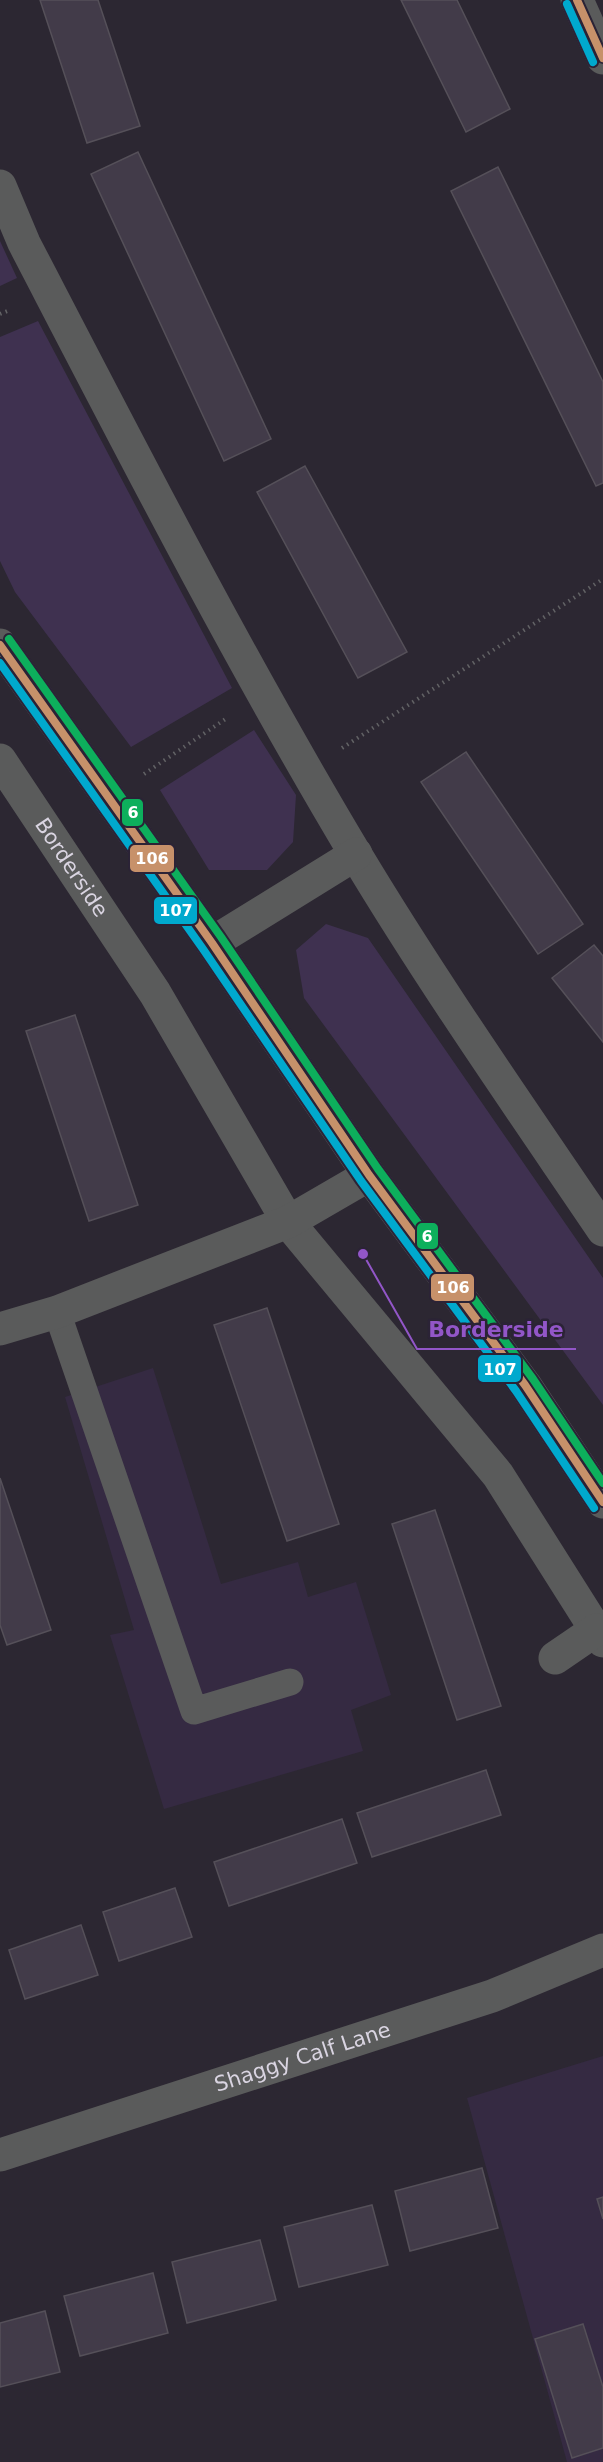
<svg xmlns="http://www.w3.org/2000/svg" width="603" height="2462" viewBox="0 0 603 2462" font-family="'DejaVu Sans',sans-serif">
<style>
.built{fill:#352a42}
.green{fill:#3f3150}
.building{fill:#423b49;stroke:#555059;stroke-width:1.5}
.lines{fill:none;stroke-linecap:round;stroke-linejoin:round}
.path{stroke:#626265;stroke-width:4;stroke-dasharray:1.5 4.5;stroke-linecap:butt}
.service{stroke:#5a5b5b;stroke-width:27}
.minor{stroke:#5a5b5b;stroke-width:33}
.tertiary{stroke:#5a5b5b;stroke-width:33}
.bus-1-casing{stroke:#2b2336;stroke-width:12}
.bus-2-casing{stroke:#2b2336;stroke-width:12}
.bus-3-casing{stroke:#2b2336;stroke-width:12}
.bus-1{stroke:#c7916a;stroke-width:8}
.bus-2{stroke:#00a9ce;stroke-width:8}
.bus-3{stroke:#0daf5c;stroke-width:8}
.labels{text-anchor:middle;stroke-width:5;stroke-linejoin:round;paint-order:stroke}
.street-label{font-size:21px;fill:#d9d4e1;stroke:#2b2336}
.leader{fill:none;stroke:#9256c8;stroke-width:2}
.callout-dot{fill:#9256c8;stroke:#2b2336;stroke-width:2}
.callout-label{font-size:22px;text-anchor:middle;font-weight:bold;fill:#9256c8;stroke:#2b2336;stroke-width:5;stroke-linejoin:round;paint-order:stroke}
.line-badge{stroke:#2b2336;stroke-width:2}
.badge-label{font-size:16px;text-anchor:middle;font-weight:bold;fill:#fff}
</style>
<rect width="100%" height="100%" fill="#2c2732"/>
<!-- built -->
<path class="built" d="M153,1368l68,216 77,-22 10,35 48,-15 35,113 -40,15 12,41 -199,58 -54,-174 24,-5 -69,-233z
M603,2056v406h-36l-100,-364z"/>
<!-- green -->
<path class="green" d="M0,241l17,37 -17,8z
M38,321l194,367 -101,59 -116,-155 -15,-31v-224z
M254,730l42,65 -3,47 -26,28h-58l-49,-80z
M326,924l42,14 235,340v127l-299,-407 -8,-48z"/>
<!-- building -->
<path class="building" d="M40,0h58l42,126 -53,17z
M401,0h56l53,109 -44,23z
M138,152l133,287 -47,22 -133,-287z
M498,167l105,215v101l-7,3 -145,-295z
M305,466l102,186 -49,26 -101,-186z
M466,752l117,172 -45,30 -117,-172z
M594,945l9,11v86l-51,-64z
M75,1015l63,190 -49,16 -63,-190z
M267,1308l72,216 -52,17 -73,-216z
M0,1478l51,152 -44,15 -7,-20z
M435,1510l66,196 -44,14 -65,-196z
M486,1770l15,45 -129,42 -15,-44z
M342,1819l15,44 -128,43 -15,-44z
M175,1888l17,49 -73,24 -16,-49z
M81,1925l17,50 -73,24 -16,-49z
M482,2168l16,60 -88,23 -15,-60z
M603,2197v22l-6,-20z
M372,2205l16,60 -89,22 -15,-60z
M260,2240l16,60 -89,23 -15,-61z
M153,2273l15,60 -88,23 -16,-60z
M45,2311l15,61 -60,15v-64z
M583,2324l20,63v61l-31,10 -37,-119z"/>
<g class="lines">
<!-- path -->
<path class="path" d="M0,314l10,-4
M342,748l261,-169
M144,774l83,-56"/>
<!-- service -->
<path class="service" d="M57,1312l137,399 96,-29"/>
<!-- minor -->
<g class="minor">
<path d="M577,0l26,58"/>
<path d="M0,186l24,57c107,206 213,413 332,612 77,128 163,251 247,375"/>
<path id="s1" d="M0,760l155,233 133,229 210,253 105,166"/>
<path d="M212,943l144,-89"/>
<path d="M0,1329l57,-17 231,-90 81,-47"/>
<path d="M555,1658l41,-28"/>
<path id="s2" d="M0,2155l492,-159 111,-46"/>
</g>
<!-- tertiary -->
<path class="tertiary" d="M0,645l212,298 157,232 156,210 78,117"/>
<defs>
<path id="bus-1" d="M577,0l26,58
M0,645l212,298 157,232 156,210 78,117"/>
<path id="bus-2" d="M567,4l26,58
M0,663l203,286 158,232 155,210 78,117"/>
<path id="bus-3" d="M9,639l212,298 157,232 155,210 70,104"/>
</defs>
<!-- bus-1 casing -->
<use href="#bus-1" class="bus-1-casing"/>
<!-- bus-2 casing -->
<use href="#bus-2" class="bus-2-casing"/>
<!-- bus-3 casing -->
<use href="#bus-3" class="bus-3-casing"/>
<!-- bus-1 -->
<use href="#bus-1" class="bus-1"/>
<!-- bus-2 -->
<use href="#bus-2" class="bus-2"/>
<!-- bus-3 -->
<use href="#bus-3" class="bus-3"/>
</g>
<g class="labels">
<!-- street labels -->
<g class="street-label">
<text dy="7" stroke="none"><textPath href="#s1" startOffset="129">Borderside</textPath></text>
<text dy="7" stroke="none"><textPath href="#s2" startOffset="318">Shaggy Calf Lane</textPath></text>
</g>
</g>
<!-- callouts -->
<path class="leader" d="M363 1254L417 1349H576"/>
<circle class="callout-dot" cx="363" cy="1254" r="6"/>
<g class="callout-label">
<text x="496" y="1337">Borderside</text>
</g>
<g class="line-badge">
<rect x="121" y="798" width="23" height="29" rx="6" fill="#0daf5c"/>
<rect x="129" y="844" width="46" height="29" rx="6" fill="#c7916a"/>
<rect x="153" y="896" width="45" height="29" rx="6" fill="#00a9ce"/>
<rect x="416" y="1222" width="23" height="28" rx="6" fill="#0daf5c"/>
<rect x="430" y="1273" width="45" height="29" rx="6" fill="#c7916a"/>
<rect x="477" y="1354" width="45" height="29" rx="6" fill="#00a9ce"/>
</g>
<g class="badge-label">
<text x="133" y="818">6</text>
<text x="152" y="864">106</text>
<text x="176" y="916">107</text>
<text x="427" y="1242">6</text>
<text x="453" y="1293">106</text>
<text x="500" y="1375">107</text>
</g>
</svg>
